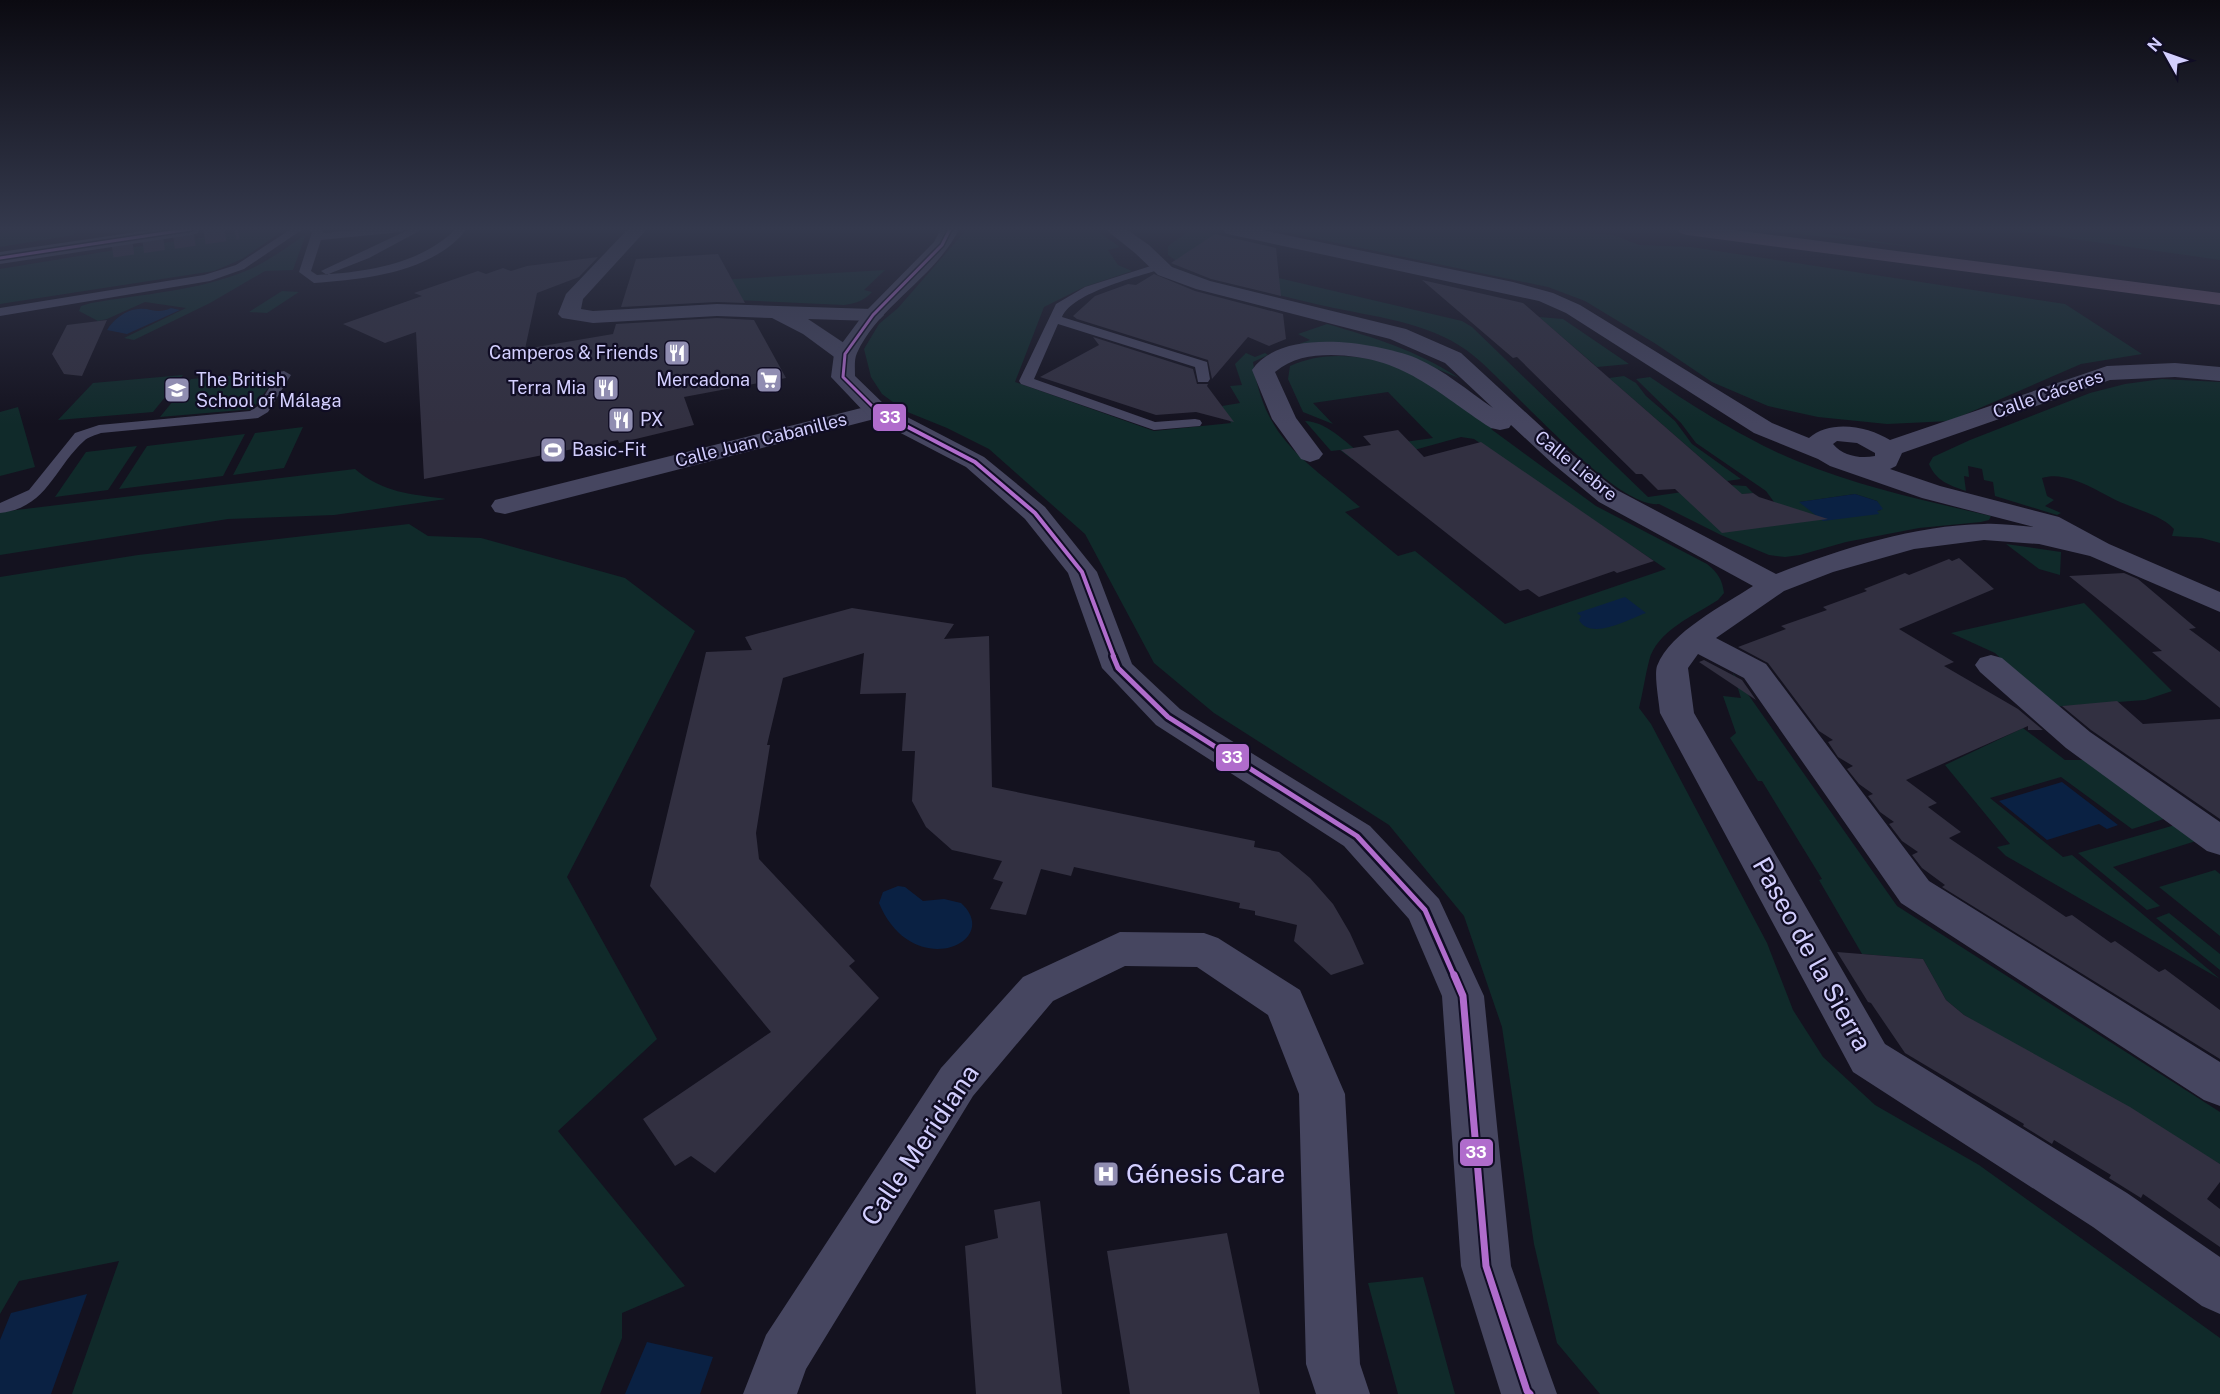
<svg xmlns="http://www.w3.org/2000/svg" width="2220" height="1394" viewBox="0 0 2220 1394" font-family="'Public Sans',sans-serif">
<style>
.green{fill:#102a2a;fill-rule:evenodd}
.water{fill:#0a2143}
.building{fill:#323041}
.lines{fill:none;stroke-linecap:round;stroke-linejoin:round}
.motorway-tunnel{stroke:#312e41;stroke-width:21;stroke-dasharray:21 10;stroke-linecap:butt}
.service{fill:#464660;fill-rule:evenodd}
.minor{fill:#464660;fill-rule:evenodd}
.tertiary{fill:#464660;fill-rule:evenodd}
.motorway{fill:#654f6a;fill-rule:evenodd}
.bus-1-far3-casing{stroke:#100d24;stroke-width:6}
.bus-1-far2-casing{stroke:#100d24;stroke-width:8}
.bus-1-far1-casing{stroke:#100d24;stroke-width:10}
.bus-1-casing{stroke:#100d24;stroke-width:11}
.bus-1-far3{stroke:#b06ccc;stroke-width:3}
.bus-1-far2{stroke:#b06ccc;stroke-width:4}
.bus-1-far1{stroke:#b06ccc;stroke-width:5}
.bus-1{stroke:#b06ccc;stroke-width:7}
.labels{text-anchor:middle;stroke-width:4.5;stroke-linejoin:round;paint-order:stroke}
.far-poi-label{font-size:18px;fill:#d3cfff;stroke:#100d24;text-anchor:end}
.far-street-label{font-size:18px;fill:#d3cfff;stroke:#100d24}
.near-street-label{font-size:26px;fill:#d3cfff;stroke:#100d24}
.near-poi-label{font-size:26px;fill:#d3cfff;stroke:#100d24;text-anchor:start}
.line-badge{stroke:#100d24;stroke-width:2}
.badge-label{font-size:16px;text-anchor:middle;font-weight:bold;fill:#fff}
</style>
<rect width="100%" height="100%" fill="#14121f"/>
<!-- green -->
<path class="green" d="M18,229h57l-1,6 -74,12v-13z
M266,229h19l-43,30 -28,12 -214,33v-35l127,-21z
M967,229h127l26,18 -12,3 10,15 14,6 -48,16 -40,20 -29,75 139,49 77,-8 -9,-17 18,-3 -10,-17 12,-1 -7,-21 11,-11 9,4 10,-4 3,2 -15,7c11,78 52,98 107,145l-15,5 53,44 17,-5 90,73 161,-55 -192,-130 -13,-2 -90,25 -8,-6 -11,3 -12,-9 -9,1 -26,-30c20,1 35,16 50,28l78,-11 -45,-46 -75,11 20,21 -30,-12 -15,-33 2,-13c43,-19 91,-8 133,11 24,12 50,35 72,50l-4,2 105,77 111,58c11,9 15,15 17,29l-6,7c-23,15 -62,31 -69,61 -4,15 -6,31 -10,47l12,16 116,219 26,67 30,47 52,48 104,60 241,173v56h-620l-43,-51 -23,-99 -32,-217 -38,-111 -75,-91 -175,-112 -60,-50 -69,-129 -96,-85 -42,-21 -42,-17 -23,-17 -11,-17 -7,-28 15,-25 19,-16z
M1192,229l23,5 -30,22 277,65 10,6 176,170 83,-12 15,1 7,7 -65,7 86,2 -8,-11 -70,-48 -15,-20 -45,-44 14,-2c42,29 100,65 147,84 63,26 129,40 194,55l-2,4 -8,2 -62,6 -73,14 -46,13 -15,2 -16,-2 -48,-20 -62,-31c-43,5 -148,-118 -185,-148 -38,-32 -92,-38 -140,-48 -50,-11 -101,-24 -149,-41l-17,-12v-9zM1855,494l22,7 4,9 -5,1 -76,-9z
M1270,229h259l85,6 25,10 52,2 374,57 77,50 -61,10 -131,57 -63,3 -69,-7 -50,-11 -56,-24 -56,-38 -71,-43 -37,-14z
M1754,229h40l121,18z
M2004,229h216v31z
M306,234l-13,36 -28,1 -55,32 -76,37 -10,-2 62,-30 -41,-6 -38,17 -9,2 -19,-10 2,-5 10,-3c51,-9 108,-12 157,-33 21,-9 39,-23 58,-36z
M885,270l-21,20 8,2c-8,9 -16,11 -28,13l-109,-5 -51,-18z
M282,291l17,1 -32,21 -18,-1z
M1539,317l24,2 66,45 -32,3z
M1327,324c48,14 89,26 132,54l-46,-19 -122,-12 19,-7 -12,-6z
M279,372l-26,37 -93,8 31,-38z
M183,375l-30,37 -95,8 35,-37z
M1624,376l12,7 10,13 29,25 17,23 49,35 -14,2 -118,-103z
M2162,379l58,3v161l-18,-5 -30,-2 2,-7c-12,-13 -33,-18 -49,-25 -23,-9 -56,-35 -83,-26l5,18 7,4 -9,6 16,7 -4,2 -62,-19 -2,-14 -9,-2 -2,-11 -14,-3 1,11 -5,-1 2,15c-17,-6 -30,-10 -37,-27l4,-7 37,-17 120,-47 35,-9z
M18,407l17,60 -35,9v-64z
M303,427l-19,41 -51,7 22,-42z
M245,434l-22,42 -104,13 28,-43z
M137,446l-29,44 -53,7 31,-45z
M355,469c28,24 56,25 91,30l-112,16 -106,4 -228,36v-43z
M409,524l19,12 53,2 144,40 70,53 -128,246 90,162 -99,92 127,155 -63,27v25l-22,56h-528l47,-133 -100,20 -19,33v-737l138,-22z
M2006,544l55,8 -1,23 -21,-6z
M2084,603l88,88 -27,9 -94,7 -56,-54 -44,-20z
M1733,673l164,233 323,206v52l-256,-149 -18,-15 -23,-41 -61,-5 -43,-74 3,-1 -60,-98h-4l-28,-43 6,-5 -13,-37 18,2z
M2023,728l42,32h18l84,58 -35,11 -71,-52 -71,21 73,59 9,-2 148,124 -214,-123 -9,-9 13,-3 -65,-79z
M2175,825l21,16 -83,26 47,39 -13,4 -69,-57z
M2215,870l5,4v62l-61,-49z
M2169,913l51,41v16l-64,-52z
M1423,1277l32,117h-57l-30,-111z"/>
<!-- water -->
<path class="water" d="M171,308l9,2 -53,24 -20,-4c6,-10 18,-20 31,-21 13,-2 18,6 33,-1z
M1855,494l22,7 6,8 -6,2 2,3 -56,7 -24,-19z
M1625,597l21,16c-17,6 -55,28 -67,7l2,-4 -4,-3z
M2062,782l56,43 -11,4 -8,-5 -52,16 -48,-39z
M898,886l7,1 18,14 21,-2 17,4c43,39 -49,80 -82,0l4,-11z
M87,1294l-36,100h-51v-54l11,-27z
M647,1342l66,15 -13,37h-75z"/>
<!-- building -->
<path class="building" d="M1215,234l61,14 5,48 -70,-17 -40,-16z
M718,254l27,49 -28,-1 -96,5 15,-48z
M598,257l-19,20 -42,16 -12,56 88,-15 3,-10 101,-6 37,2 32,58 -102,19 10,28 -75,18 -1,-3 -194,39 -8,-147 -31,11 -42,-19 79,-28 -8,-3 64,-22 8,3 17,-6 8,3 16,-5z
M1154,274l41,17 88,23 3,25 -17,7 -21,-9 -36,42 -4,-19 -131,-41 -4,-3 22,-20 33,-12 8,1z
M1422,280l101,23 219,191 11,-1 6,4 69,22 -106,14 -47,-44 -17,1 -16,-16h-6l-119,-117 -4,1z
M107,320l-25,56 -18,-2 -12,-20 15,-29z
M1093,337l100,32 4,15h11l-1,2 27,36 -38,-10 -40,3 -116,-38 59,-32z
M1398,430l26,27 57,-15 173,119 -37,12 -3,-2 -75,26 -11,-8 -8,2 -179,-141 30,-5 -8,-9z
M1959,558l35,31 -95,40 55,33 -10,4 74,43 25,21h-15v-4l-122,54 31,23 -9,4 33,25 -12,6 117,79 6,-2 39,28 4,-2 44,31 6,-3 55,41v49l-278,-172 3,-2 -23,-17 -10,-13 6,-3 -16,-11 -13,-17 5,-2 -14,-10 -12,-16 5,-2 -14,-10 -12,-15 6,-3 -15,-9 -10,-15 5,-2 -14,-9 -51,-68 -30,-16 48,-18 -5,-3 46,-16 -4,-3 44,-16 -3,-2 41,-16 4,2 40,-16 3,2z
M2124,573l14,6 58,49 -7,1 31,23v56l-68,-56 10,-1 -93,-75z
M852,608l102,16 -10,15 45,-3 3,151 263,54 -1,6 25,5 31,26 23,26 17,29 14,31 -33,11 -37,-34 3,-16 -42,-10v-4l-16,-3 1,-5 -166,-36 -3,9 -30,-7 -15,46 -36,-6 13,-27 -10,-3 9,-18 -50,-11 -26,-23 -14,-26 3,-50h-13l4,-58 -46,1 4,-41 -81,25 -16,67h3l-14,88 3,26 96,102 -6,5 30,32 -164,175 -24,-17 -16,10 -32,-47 128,-87 -121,-146 56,-234 46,-2 -7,-13z
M1704,660l38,20 14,20 -57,-38z
M2117,701l26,23 77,-5v100l-129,-89 -29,-24z
M1837,952l86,7 23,41 18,15 166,92 90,57v18l-13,17 13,10v38l-77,-53 -2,4 -32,-20 2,-3 -57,-35 -2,4 -29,-18 1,-2 -119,-71 -34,-50 -3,-1z
M1040,1201l22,193h-86l-11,-148 33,-8 -4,-28z
M1227,1233l33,161h-130l-23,-143z"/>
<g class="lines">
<!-- motorway-tunnel -->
<path class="motorway-tunnel" d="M112,247l126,-18"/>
<!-- service -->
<path class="service" d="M291,229h12l-59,40 -34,12 -210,35v-8l204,-33 32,-10z
M308,229h14l1,4 47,-4h36l-5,3 -80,8 -10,31 6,4c49,-3 102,-10 139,-46h11c-35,44 -101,50 -153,54l-15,-11 13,-40z
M410,229h13l-54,29 -38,15 -4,2 -6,-4z
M1160,263l4,1v4c-26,9 -91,24 -102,49l145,45 3,17 -2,3h-10l-3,-15 -137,-43 -24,55 121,43 40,-3 5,1 2,3 -2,3 -46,4 -133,-46 -2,-3 37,-77 29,-17z
M284,371l7,4 -23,37 -10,6 -157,15c-5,2 -13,4 -17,8 -30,27 -37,67 -84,72v-10l29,-13 46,-57 24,-8 151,-14 8,-5 21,-34z"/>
<!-- minor -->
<path class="minor" d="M628,229h19l-64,70 -2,10 12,2 124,-7 156,5 7,2 4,4 -4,4 -7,2 -65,-2 45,30 3,5 -3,5 -8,2 -8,-2 -34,-25 -31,-16 -55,-2 -124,7 -31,-5 -4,-4 8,-20z
M1105,229h21l23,16 23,22 38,14 196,48 55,24 109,100 47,37 159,84c65,-25 138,-49 208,-50 16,-1 34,2 50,3l-112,-29 -92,-32 -12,-7 -64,-26 -188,-120 -27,-12 -307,-66 -7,-2 -2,-4h34l256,53 40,11 27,12 192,118 37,15c21,-19 59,-12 81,2l217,-74 68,-3 45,4v14l-45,-4 -65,3 -208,73 -6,13 -6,3 50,17 119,31 50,27 111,48v20l-130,-56 -51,-12 -55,-4 -70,9 -81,23 -49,19 -68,47 50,26 163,217 291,181v44l-16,-6 -303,-197 -157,-225 -46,-24 -10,14 6,45 191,331 242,149 93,64v57l-18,-8 -109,-79 -240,-155 -193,-359c-1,-11 -6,-38 -3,-47 14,-35 66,-60 96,-80l-154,-84 -47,-39 -41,-38 -2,3 -9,2 -9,-2c-56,-36 -87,-72 -160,-73 -21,0 -39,3 -56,17l21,46 27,36 -4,5 -9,3 -9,-3 -29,-40 -20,-49c29,-43 122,-28 164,-12 28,12 52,33 77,50l-48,-45 -55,-24 -194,-50 -38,-14 -23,-22zM1837,441l20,2 18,10v3c-15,3 -32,0 -42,-12z
M877,404l9,2 3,5 -3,5 -381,98 -10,-2 -4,-6 4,-6z
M1991,655l11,3 88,74 130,90v33l-13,-4 -141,-103 -86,-76 -5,-7 5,-7z
M1120,932l84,1 14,5 82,52 45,104 15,270 10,30h-54l-10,-30 -7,-270 -31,-79 -71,-48 -72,-1 -72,35 -80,95 -167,273 -9,25h-54l23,-59 175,-267 82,-91z"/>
<!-- tertiary -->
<path class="tertiary" d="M157,229h43l-2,4 -7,2 -191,29v-12z
M941,229h18c-23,48 -80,76 -102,124 -3,6 -2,16 -2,23l31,30 98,51 61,50 52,65 35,92 48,45 190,117 69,73 45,97 27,270 46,128h-56l-40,-128 -19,-270 -33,-77 -65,-73 -188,-121 -54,-57 -34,-95 -43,-54 -59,-52 -98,-51 -37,-39 3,-23 32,-43 68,-69z"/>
<!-- motorway -->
<path class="motorway" d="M1678,229h49l493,64v12l-533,-70 -7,-2z"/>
<defs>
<path id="bus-1-far3" d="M0,258l191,-29
M884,414l-7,-3 -34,-34 2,-23 28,-39 69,-70 8,-16"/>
<path id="bus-1-far2" d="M881,413l94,49 60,51 47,59 32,85"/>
<path id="bus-1-far1" d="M1113,656l5,12 50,49 189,119 68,74 29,66"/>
<path id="bus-1" d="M1454,975l9,21 23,270 41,125 3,3"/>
</defs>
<!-- bus-1-far3 casing -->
<use href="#bus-1-far3" class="bus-1-far3-casing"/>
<!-- bus-1-far2 casing -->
<use href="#bus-1-far2" class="bus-1-far2-casing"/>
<!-- bus-1-far1 casing -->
<use href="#bus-1-far1" class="bus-1-far1-casing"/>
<!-- bus-1 casing -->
<use href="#bus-1" class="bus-1-casing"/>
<!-- bus-1-far3 -->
<use href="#bus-1-far3" class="bus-1-far3"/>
<!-- bus-1-far2 -->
<use href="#bus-1-far2" class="bus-1-far2"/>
<!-- bus-1-far1 -->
<use href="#bus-1-far1" class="bus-1-far1"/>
<!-- bus-1 -->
<use href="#bus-1" class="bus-1"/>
</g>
<!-- sky -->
<linearGradient id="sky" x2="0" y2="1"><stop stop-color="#0b0a11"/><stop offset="0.54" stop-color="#34394d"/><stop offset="1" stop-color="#34394d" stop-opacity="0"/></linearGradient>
<rect width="2220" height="424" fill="url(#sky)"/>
<!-- icons -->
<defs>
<symbol id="restaurant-square" viewBox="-11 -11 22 22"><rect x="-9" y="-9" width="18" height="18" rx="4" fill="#908db1" stroke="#100d24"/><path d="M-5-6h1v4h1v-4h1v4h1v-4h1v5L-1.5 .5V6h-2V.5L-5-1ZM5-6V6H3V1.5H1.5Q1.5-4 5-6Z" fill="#fff"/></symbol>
<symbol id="supermarket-square" viewBox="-11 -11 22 22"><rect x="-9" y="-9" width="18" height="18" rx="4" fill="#908db1" stroke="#100d24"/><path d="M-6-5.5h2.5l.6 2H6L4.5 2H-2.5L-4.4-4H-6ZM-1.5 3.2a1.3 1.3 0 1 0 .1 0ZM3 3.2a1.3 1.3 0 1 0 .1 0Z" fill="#fff"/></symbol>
<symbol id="school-square" viewBox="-11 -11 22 22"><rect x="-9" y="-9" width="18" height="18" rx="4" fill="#908db1" stroke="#100d24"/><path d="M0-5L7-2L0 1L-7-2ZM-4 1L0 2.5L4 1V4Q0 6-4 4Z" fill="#fff"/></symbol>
<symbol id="stadium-square" viewBox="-11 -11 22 22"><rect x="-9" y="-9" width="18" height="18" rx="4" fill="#908db1" stroke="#100d24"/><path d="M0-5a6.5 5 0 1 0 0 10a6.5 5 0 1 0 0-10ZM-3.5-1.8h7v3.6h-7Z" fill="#fff"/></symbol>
<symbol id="hospital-square" viewBox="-11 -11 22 22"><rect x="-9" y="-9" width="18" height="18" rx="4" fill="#908db1" stroke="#100d24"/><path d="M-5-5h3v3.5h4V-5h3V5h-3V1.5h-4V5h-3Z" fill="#fff"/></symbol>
</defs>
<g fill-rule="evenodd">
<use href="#restaurant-square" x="662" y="338" width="30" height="30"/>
<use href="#supermarket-square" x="754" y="365" width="30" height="30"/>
<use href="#restaurant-square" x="591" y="373" width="30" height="30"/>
<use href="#school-square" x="162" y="375" width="30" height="30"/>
<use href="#restaurant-square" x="606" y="405" width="30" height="30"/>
<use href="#stadium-square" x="538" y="435" width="30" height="30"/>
<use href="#hospital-square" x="1091" y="1159" width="30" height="30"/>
</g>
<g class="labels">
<!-- far-poi labels -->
<g class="far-poi-label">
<text x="658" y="359">Camperos &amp; Friends</text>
<text x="196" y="386" text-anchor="start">The British<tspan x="196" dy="21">School of Málaga</tspan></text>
<text x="750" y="386">Mercadona</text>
<text x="586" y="394">Terra Mia</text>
<text x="640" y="426" text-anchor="start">PX</text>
<text x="572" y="456" text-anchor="start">Basic-Fit</text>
</g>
<!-- far-street labels -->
<g class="far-street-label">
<text transform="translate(2048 394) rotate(-19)" y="6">Calle Cáceres</text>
<text transform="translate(761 440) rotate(-14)" y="6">Calle Juan Cabanilles</text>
<text transform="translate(1576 466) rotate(39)" y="6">Calle Liebre</text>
</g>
<!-- near-street labels -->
<g class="near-street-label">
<text transform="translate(1812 954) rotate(61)" y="9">Paseo de la Sierra</text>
<text transform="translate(920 1145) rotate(-56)" y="9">Calle Meridiana</text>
</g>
<!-- near-poi labels -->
<g class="near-poi-label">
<text x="1126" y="1183">Génesis Care</text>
</g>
</g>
<g class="line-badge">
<rect x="872" y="403" width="35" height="29" rx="6" fill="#b06ccc"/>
<rect x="1215" y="743" width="35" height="29" rx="6" fill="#b06ccc"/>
<rect x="1459" y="1138" width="35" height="29" rx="6" fill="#b06ccc"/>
</g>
<g class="badge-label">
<text x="890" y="423">33</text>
<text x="1232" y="763">33</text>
<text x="1476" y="1158">33</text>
</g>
<!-- north arrow -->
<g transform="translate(2166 54) rotate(310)" stroke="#100d24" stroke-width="4.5" paint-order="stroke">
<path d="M0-4.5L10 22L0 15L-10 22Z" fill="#d3cfff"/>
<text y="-9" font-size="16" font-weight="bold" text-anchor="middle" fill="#d3cfff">N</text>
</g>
</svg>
